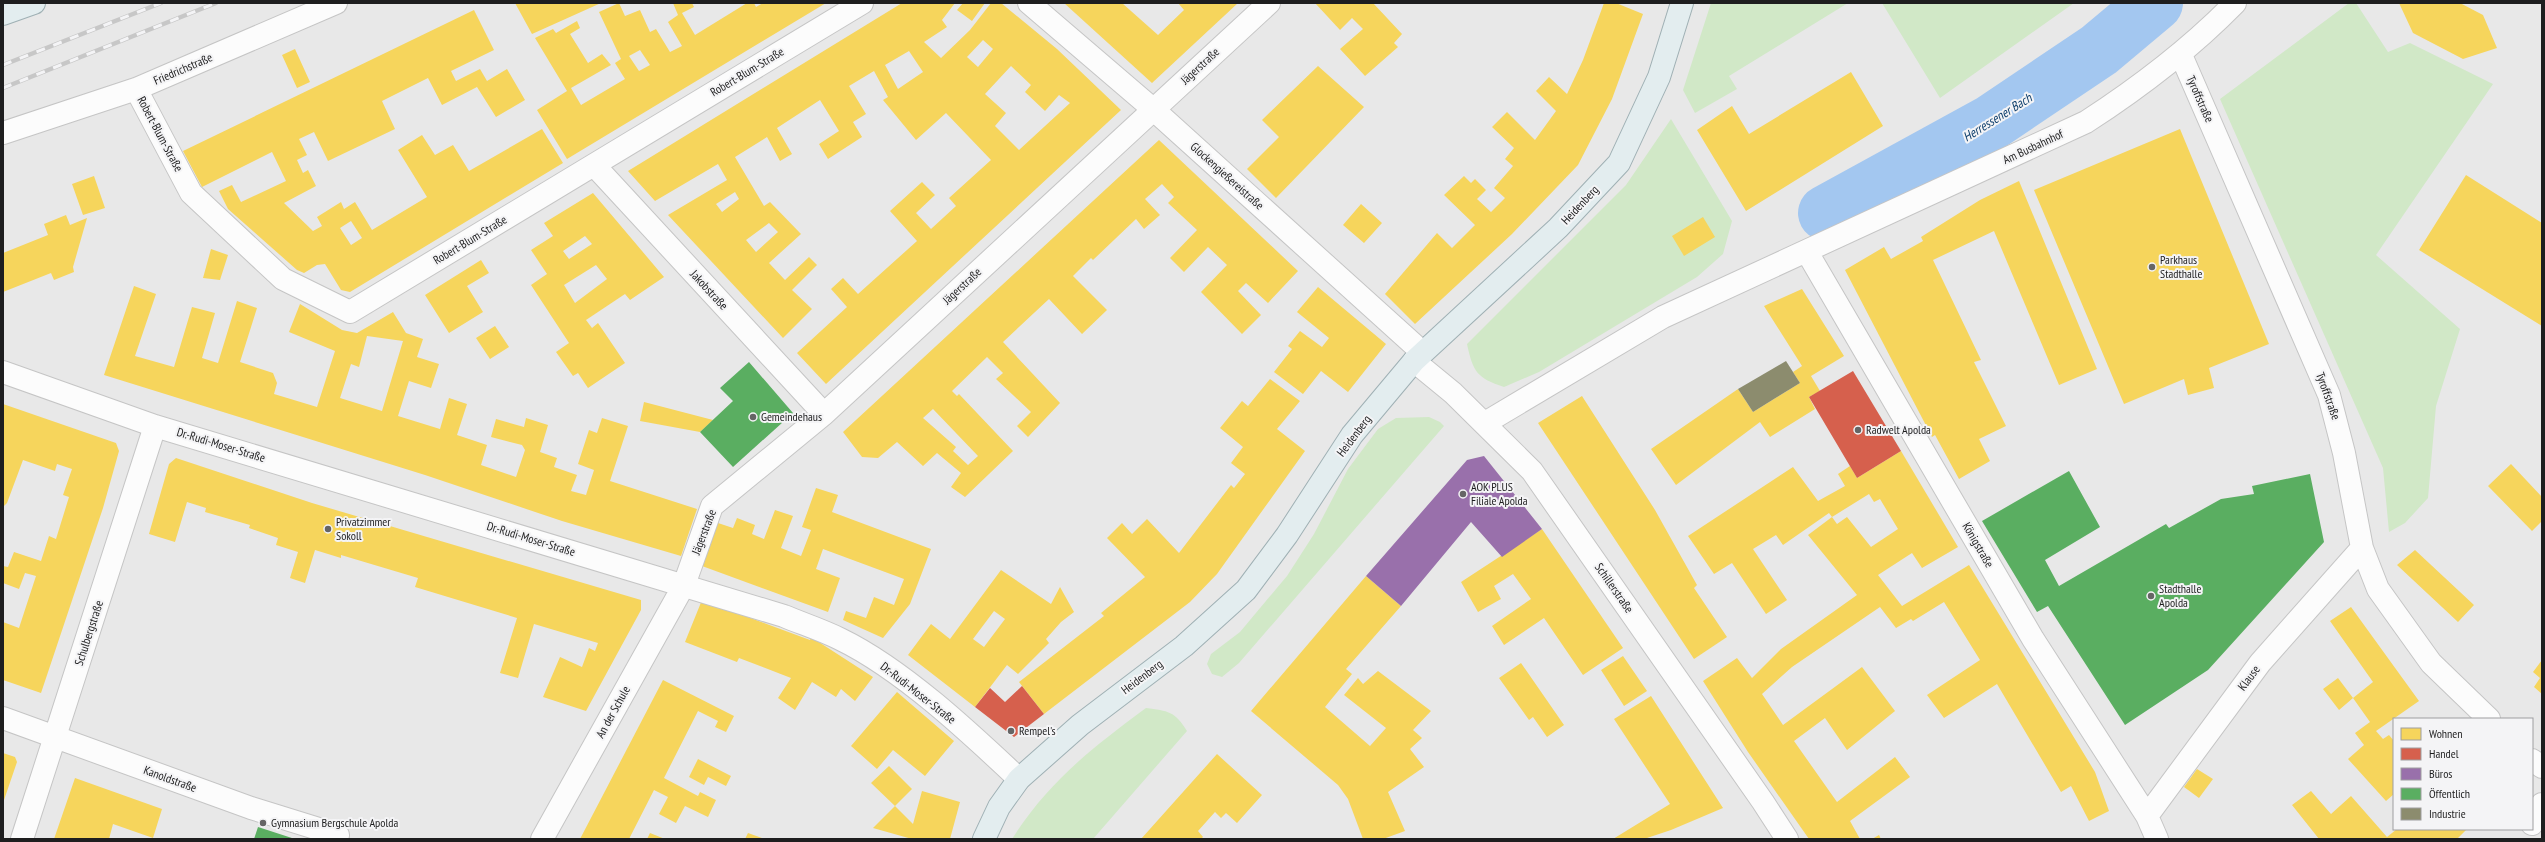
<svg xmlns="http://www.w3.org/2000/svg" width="2545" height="842" viewBox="0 0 2545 842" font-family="'PT Sans Narrow',sans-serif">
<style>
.green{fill:#d1e8c7}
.homes{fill:#f6d55c;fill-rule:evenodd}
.shops{fill:#d6604d}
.offices{fill:#9970ab}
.public{fill:#5aae61}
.industry{fill:#8c8c6e}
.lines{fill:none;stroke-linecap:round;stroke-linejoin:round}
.river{stroke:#a3c7f0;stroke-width:56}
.minor-casing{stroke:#c5c5c5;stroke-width:24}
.major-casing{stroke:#9fb0b4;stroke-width:24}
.minor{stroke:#fcfcfc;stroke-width:22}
.major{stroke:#e3edef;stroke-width:22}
.rail-casing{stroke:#c7c7c7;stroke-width:4.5}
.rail{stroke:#f4f4f6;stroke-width:3;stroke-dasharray:9;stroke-linecap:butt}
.poi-dot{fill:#656565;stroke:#f4f4f6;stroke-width:1.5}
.labels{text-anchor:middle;stroke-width:4;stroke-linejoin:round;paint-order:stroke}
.street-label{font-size:12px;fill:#1e1e1f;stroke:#f4f4f6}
.poi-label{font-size:12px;fill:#1e1e1f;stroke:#f4f4f6;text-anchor:start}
.water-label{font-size:13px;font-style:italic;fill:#0f3f6c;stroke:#f4f4f6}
</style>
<rect width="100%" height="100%" fill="#e8e8e8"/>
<!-- green -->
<path class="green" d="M1711,3h137l-119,73 8,13 -42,24 -12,-23z
M1882,3h192l-134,95z
M2349,3h7l32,49 22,-9 83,41 -117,171 84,74 -24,77 -8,92 -23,25 -16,9 -6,-64 -163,-369z
M1671,119l61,102 -9,33 -26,23 -158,95 -35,15c-27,-9 -31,-15 -37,-43l159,-159z
M1429,417l11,5 4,4 -205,237 -17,14 -10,-3 -5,-10 4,-10 29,-22 47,-56 27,-42 34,-65 30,-40 18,-11z
M1146,708c22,3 29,3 41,23l-94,108h-81c37,-58 80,-91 134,-131z"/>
<!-- homes -->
<path class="homes" d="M515,3h86l-69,31z
M619,3l6,13 15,-6 10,22 6,-3 14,23 12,-6 -14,-24 10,-7 -5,-12h19l2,4 -12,6 13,22 52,-32h7l2,4 7,-4h63l-259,156 -30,-49 30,-19 -32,-53 18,-9 3,4 21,-12 3,7 -10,6 18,29 14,-9 9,11 -40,23 10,17 44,-26 -10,-16 6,-4 -22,-47zM640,50l10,15 -11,6 -10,-15z
M902,3h53l-13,17 5,7 -23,15 17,16 29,-28 21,-27h10l56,46 64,61 -295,274 -29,-31 50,-46 -16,-18 12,-11 15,16 59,-53 -27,-30 32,-29 13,13 -19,18 15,16 25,-23 -7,-8 42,-38 -45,-47 -30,27 -33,-40 5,-3 -14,-26 -25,15 17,28 -13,8 9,15 -34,22 -9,-15 20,-13 -19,-31 -43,28 15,26 -12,7 -13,-24 -32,20 29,49 6,-4 31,32 -32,29 16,17 24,-23 8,8 -25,25 20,19 -29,29 -115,-123 59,-35 -9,-16 -63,37 -27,-30zM983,40l10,9 -15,18 -11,-10zM909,51l14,21 -25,17 -13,-24zM1011,66l20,19 -6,7 20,19 14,-16 11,8 -51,47 -24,-24 11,-13 -21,-19zM735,192l4,7 -17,13 -6,-8zM769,223l9,9 -22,20 -10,-12z
M963,3h22l-13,18 -15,-11z
M1064,3h58l36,32 26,-25 -6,-7h60l-86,80z
M1315,3h58l29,31 -8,9 4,4 -33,29 -25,-27 23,-20 -11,-11 -12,12z
M1604,3h12l27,11 -31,85 -34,66 -66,69 -97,90 -30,-30 52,-61 15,15 23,-23 -31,-30 20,-19 7,7 4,-4 11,11 -9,9 14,13 14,-14 -11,-10 19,-22 -8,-7 9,-11 -22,-21 15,-15 28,28 21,-29 -20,-20 13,-14 18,17 16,-34z
M2399,3h61l23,12 14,33 -34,11 -50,-26z
M474,10l20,40 -43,21 5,10 24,-12 7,12 20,-12 18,31 -29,17 -19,-30 -35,18 -14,-27 -46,23 13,28 -67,32 -14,-29 -15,7 8,16 -10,5 6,13 5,-3 8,16 -32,17 29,28 9,-5 -5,-9 24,-15 3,7 11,-7 17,28 55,-33 -29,-47 24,-15 13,20 18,-10 16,26 73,-42 21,34 -213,129 -9,-2 -16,-26 -8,1 -13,8 -7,-3 -69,-61 -9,-18 13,-6 9,17 45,-21 -14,-29 -70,35 -19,-36zM351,221l11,17 -11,7 -11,-17z
M295,49l15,33 -13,6 -15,-33z
M1318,66l46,41 -88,91 -29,-29 32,-32 -17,-17z
M1851,72l32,54 -137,85 -49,-81 35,-24 17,28z
M2180,129l89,215 -60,24 5,20 -26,7 -4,-16 -60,25 -90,-214z
M1159,140l139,131 -30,32 -22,-20 -8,8 23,24 -19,19 -41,-42 26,-27 -19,-18 -24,25 -14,-14 27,-28 -29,-27 6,-6 -12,-13 -17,15 15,16 -16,14 -8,-10 -43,41 -2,-2 -18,18 34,34 -25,24 -33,-35 -46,43 57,61 -32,34 -11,-11 14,-14 -35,-33 7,-6 -16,-16 -35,34 5,5 2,-2 54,57 -48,46 -14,-10 10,-14 -24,-20 -14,13 -26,-24 -19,16 -16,-1 -19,-25zM933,409l45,47 -10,9 -15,-14 3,-4 -33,-29z
M2466,175l76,48v103l-123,-76z
M94,176l11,32 -22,7 -11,-31z
M2019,181l78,188 -38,16 -65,-154 -61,29 48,100 -7,2 32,64 -27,13 11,22 -31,18 -24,-44 -3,2 -87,-167 39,-23 7,12 32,-18 -2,-4 59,-37z
M593,193l71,84 -34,23 -5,-6 -39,26 6,8 6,-5 27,40 -37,25 -10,-15 -5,3 -17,-24 13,-9 -38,-58 16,-11 -16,-24 22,-14 -9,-13zM585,236l7,8 -23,15 -6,-8zM596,265l11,14 -32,24 -11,-18z
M1361,204l21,19 -18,20 -21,-18z
M66,215l4,10 17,-7 -14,49 1,5 -20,8 -3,-7 -48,19v-39l45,-18 -4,-11z
M1703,217l12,20 -31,19 -12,-20z
M211,249l17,6 -8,25 -17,-2z
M481,260l8,13 -22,13 16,26 -34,21 -24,-38z
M134,286l22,8 -21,62 39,11 18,-60 23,6 -13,45 16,5 19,-62 20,7 -17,54 33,11 4,10 -3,11 43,13 18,-56 -46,-19 11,-28 42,26 15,3 36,-21 13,21 17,6 -6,18 22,7 -8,24 -22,-7 -11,35 42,13 9,-31 18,6 -10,31 30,10 -6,20 35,12 9,-27 -3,-5 -31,-8 5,-18 28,8 2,-9 22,7 -8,27 17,6 -3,9 23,8 -6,16 15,4 8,-25 -16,-6 11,-34 8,3 5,-15 26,8 -18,55 87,28 -16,47 -119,-35 -137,-46 -321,-100zM367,336l36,5 -21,70 -42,-13 11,-34 8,3z
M1318,287l68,57 -38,48 -27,-21 -18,23 -29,-22 18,-23 -4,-3 12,-15 22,16 7,-9 -32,-26z
M1802,289l42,67 -33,20 9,15 -11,6 6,12 -45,28 -10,-15 -84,63 -25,-36 87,-60 15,23 47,-29 -7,-11 9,-6 -38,-60z
M495,326l14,21 -19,12 -14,-21z
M1270,379l30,22 -23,28 28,22 -88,123 -27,28 -146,112 -25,-32 85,-66 -3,-3 44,-36 -38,-39 15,-15 10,11 15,-15 32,34 52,-68 3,3 11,-14 -14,-11 12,-16 -23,-19 22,-27 6,5z
M1582,396l73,114 42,75 -3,3 33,49 -33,22 -156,-236z
M644,402l69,18 -13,12 -60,-11z
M3,404l113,39 3,8 -16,57 -62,185 -38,-13v-58l16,6 17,-52 -11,-3 -6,16 -16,-6v-17l5,1 6,-15 27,9 8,-25 7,3 13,-42 -6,-2 9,-26 -15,-5 -2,7 -32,-11 -16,43 -4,4z
M1901,451l57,96 -36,21 -10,-15 -34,22 24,31 67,-41 126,207 14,39 -20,10 -18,-35 -10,6 -64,-108 -53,34 -17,-23 53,-35 -36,-58 -31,19 -2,-2 -15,9 -16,-21 -88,60 -30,27 21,31 79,-58 33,44 -48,39 -22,-32 -31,23 43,61 58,-45 15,20 -60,44 10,18h-51l-61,-87 -45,-71 34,-23 15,20 29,-29 76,-54 -49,-60 24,-18 5,7 10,-7 24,30 27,-18 -18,-30 -6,3 -5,-8 -37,23 -3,-4 -46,32 -7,-10 -23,14 34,51 -21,14 -34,-51 -18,11 -26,-38 105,-69 25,34 27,-15 -7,-12 12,-8 7,12z
M176,458l136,45 329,97v10l-55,101 -43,-14 17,-40 22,10 7,-19 6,3 3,-8 -64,-19 -16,54 -18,-5 17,-55 -102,-31 3,-9 -77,-23v3l-26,-8 -10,33 -15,-5 8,-26 -22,-7 2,-7 -29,-10 1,-3 -45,-13 1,-4 -19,-6 -12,40 -26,-8 20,-70z
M2511,464l31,33v24l-10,10 -44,-45z
M816,488l22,7 -6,17 99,37 -21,55 -27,34 -40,-18 3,-9 20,7 8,-21 20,8 10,-26 -81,-30 -7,20 24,9 -12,34 -126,-46 16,-43 15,5 4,-10 18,7 -3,9 12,5 11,-29 18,6 -12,32 20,8 10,-26 -9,-3z
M1542,529l81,119 -40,27 -39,-57 -40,27 -12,-19 39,-27 -18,-25 -19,12 7,13 -23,13 -17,-30z
M2415,550l59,55 -16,17 -61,-57z
M1001,570l50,34 9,-17 14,25 -13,10 -15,17 3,4 -31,31 -11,-9 -32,42 -67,-52 23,-31 19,15zM994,611l11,8 -21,28 -11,-8z
M1366,576l35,30 -55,63 6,5 -27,33 45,39 16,-18 -42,-33 14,-17 5,6 15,-13 53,40 -18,19 9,8 -12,11 14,18 -36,25 17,39 -22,8h-20l-15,-40 -10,-14 -87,-74z
M702,600l108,40 1,-3 62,40 -18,24 -14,-12 -5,8 -24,-15 -17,28 -17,-12 13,-20 -52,-20 -2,4 -52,-20z
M2351,607l68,94 -43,30 7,8 6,-4 5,6v53l-8,7 -38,-42 16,-14 -9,-12 15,-11 -17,-24 20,-16 -43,-61z
M1623,656l24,35 -23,15 -23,-36z
M2542,660v34l-8,-7 6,-9 -7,-6z
M1521,663l43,62 -17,12 -14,-20 -4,3 -30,-42z
M2338,678l15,20 -14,12 -16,-21z
M663,680l71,36 -8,16 -11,-5 3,-6 -20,-10 -34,67 34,18 2,-4 16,8 -8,17 -23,-11 -9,17 -17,-9 9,-17 -14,-7 -25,49h-49z
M897,692l57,49 -29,35 -32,-26 -16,19 -26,-23z
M1651,696l72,112 -52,22 -27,9h-31l57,-35 -56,-85z
M3,753l12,4 2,5 -14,41z
M1217,754l45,41 -25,28 -11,-10 -5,5 -6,-6 -17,19 5,6 -2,2h-60z
M698,759l33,17 -5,10 -18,-9 -4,8 -15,-8z
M889,766l23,23 -17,17 -24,-23z
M2197,769l16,10 -14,19 -15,-11z
M75,778l87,31 -9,29 -40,-14 -4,15h-55z
M922,791l38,11 -10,37h-38l-39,-11 22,-22 18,18z
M2311,791l20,23 20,-18 36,41 10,-8h70l-10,10h-138l-27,-34z
M650,833l15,6h-18z
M748,833l17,6h-20z
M1879,835l2,4h-9z"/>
<!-- shops -->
<path class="shops" d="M1853,371l48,80 -44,27 -48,-81z
M1022,686l22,28 -30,23 -39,-30 15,-19 15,14z"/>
<!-- offices -->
<path class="offices" d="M1484,456l58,73 -40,28 -31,-35 -70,84 -35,-30 101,-116z"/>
<!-- public -->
<path class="public" d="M749,362l44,51 -60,54 -33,-35 33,-31 -13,-13z
M2069,471l31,56 -55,33 14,26 107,-62 3,4 52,-29 33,-5 -2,-8 58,-12 14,68 -116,128 -83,55 -77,-119 -11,6 -55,-91z
M258,827l37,12h-41z"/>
<!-- industry -->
<path class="industry" d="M1786,361l14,22 -47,29 -15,-23z"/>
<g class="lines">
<!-- river -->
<path class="river" d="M1826,213l166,-91 107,-72 56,-47"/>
<defs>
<path id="minor" d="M1029,3l125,107 268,242
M2181,55l148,340 15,58 18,95 16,41 53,74 58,56
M136,89l55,104 92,86 67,33 512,-309
M3,133l133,-44 200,-86
M594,165l230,249
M1807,252l226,387 114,177 10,23
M1414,361l39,32 79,78 231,331 24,37
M3,372l152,54 629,190c19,8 38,14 56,23 62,30 129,93 179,140
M1485,423l178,-106 423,-195c54,-35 103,-72 149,-119
M3,718l248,90 87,27
M2532,760l10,7
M2147,816l113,-153 102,-115
M2532,824l10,-20
M22,839l133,-413
M542,839l142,-254 28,-79 112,-92 445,-411"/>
<path id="major" d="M3,14l31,-11
M984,839l15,-32 20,-28 61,-54 104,-79 62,-56 41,-55 65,-100 62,-74 144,-133 61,-65 40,-86 23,-74"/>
</defs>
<!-- minor casing -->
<use href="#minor" class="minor-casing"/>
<!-- major casing -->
<use href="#major" class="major-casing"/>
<!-- minor -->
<use href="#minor" class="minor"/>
<!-- major -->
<use href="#major" class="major"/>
<defs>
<path id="rail" d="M3,65l158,-62
M3,88l213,-85"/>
</defs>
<!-- rail casing -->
<use href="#rail" class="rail-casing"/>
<!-- rail -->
<use href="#rail" class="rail"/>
</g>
<!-- markers -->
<g class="poi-dot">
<circle cx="2152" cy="267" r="4"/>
<circle cx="753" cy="417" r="4"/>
<circle cx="1858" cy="430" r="4"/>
<circle cx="1463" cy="494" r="4"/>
<circle cx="328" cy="529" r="4"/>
<circle cx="2151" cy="596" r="4"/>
<circle cx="1011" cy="731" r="4"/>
<circle cx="263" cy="823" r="4"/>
</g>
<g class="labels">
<!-- street labels -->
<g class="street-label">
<text transform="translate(1200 66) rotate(-43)" y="4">Jägerstraße</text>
<text transform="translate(183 69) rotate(-23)" y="4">Friedrichstraße</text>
<text transform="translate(747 72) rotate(-31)" y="4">Robert-Blum-Straße</text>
<text transform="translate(2200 99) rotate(66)" y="4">Tyroffstraße</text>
<text transform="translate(160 134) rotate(62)" y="4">Robert-Blum-Straße</text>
<text transform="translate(2033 147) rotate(-25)" y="4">Am Busbahnhof</text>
<text transform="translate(1227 176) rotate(42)" y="4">Glockengießereistraße</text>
<text transform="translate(1580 205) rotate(-47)" y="4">Heidenberg</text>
<text transform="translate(470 240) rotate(-31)" y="4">Robert-Blum-Straße</text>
<text transform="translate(962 286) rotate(-43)" y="4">Jägerstraße</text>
<text transform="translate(709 290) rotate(47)" y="4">Jakobstraße</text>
<text transform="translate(2328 396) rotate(70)" y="4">Tyroffstraße</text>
<text transform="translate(1354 436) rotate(-53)" y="4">Heidenberg</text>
<text transform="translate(221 445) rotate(17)" y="4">Dr.-Rudi-Moser-Straße</text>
<text transform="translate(704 532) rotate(-69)" y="4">Jägerstraße</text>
<text transform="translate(531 539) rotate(17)" y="4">Dr.-Rudi-Moser-Straße</text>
<text transform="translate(1978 545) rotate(60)" y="4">Königstraße</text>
<text transform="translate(1614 588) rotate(55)" y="4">Schillerstraße</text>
<text transform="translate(89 633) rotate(-72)" y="4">Schulbergstraße</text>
<text transform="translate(1142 677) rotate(-37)" y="4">Heidenberg</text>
<text transform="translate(2249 678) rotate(-53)" y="4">Klause</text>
<text transform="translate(918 693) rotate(38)" y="4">Dr.-Rudi-Moser-Straße</text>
<text transform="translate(613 712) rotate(-61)" y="4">An der Schule</text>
<text transform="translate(170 779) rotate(20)" y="4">Kanoldstraße</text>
</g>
<!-- poi labels -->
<g class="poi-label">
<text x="2160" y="264">Parkhaus<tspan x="2160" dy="14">Stadthalle</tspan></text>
<text x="761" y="421">Gemeindehaus</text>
<text x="1866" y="434">Radwelt Apolda</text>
<text x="1471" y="491">AOK PLUS<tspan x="1471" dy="14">Filiale Apolda</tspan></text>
<text x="336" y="526">Privatzimmer<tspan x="336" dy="14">Sokoll</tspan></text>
<text x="2159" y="593">Stadthalle<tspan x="2159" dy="14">Apolda</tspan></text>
<text x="1019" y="735">Rempel's</text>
<text x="271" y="827">Gymnasium Bergschule Apolda</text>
</g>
<!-- water labels -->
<g class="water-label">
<text transform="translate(1997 117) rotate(-32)" y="5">Herressener Bach</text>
</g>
</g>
<!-- border -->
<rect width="2545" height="842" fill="none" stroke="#1e1e1f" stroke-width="8"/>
<!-- legend -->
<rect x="2393" y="718" width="140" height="112" fill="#f4f4f6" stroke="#9e9ea0"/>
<rect x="2401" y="728" width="20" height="12" fill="#f6d55c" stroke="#9e9ea0"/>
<text x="2429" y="738" font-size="12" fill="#1e1e1f">Wohnen</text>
<rect x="2401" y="748" width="20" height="12" fill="#d6604d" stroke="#9e9ea0"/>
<text x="2429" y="758" font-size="12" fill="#1e1e1f">Handel</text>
<rect x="2401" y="768" width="20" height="12" fill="#9970ab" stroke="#9e9ea0"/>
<text x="2429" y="778" font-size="12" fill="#1e1e1f">Büros</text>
<rect x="2401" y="788" width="20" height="12" fill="#5aae61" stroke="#9e9ea0"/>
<text x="2429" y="798" font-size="12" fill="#1e1e1f">Öffentlich</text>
<rect x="2401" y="808" width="20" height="12" fill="#8c8c6e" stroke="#9e9ea0"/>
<text x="2429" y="818" font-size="12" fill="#1e1e1f">Industrie</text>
</svg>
